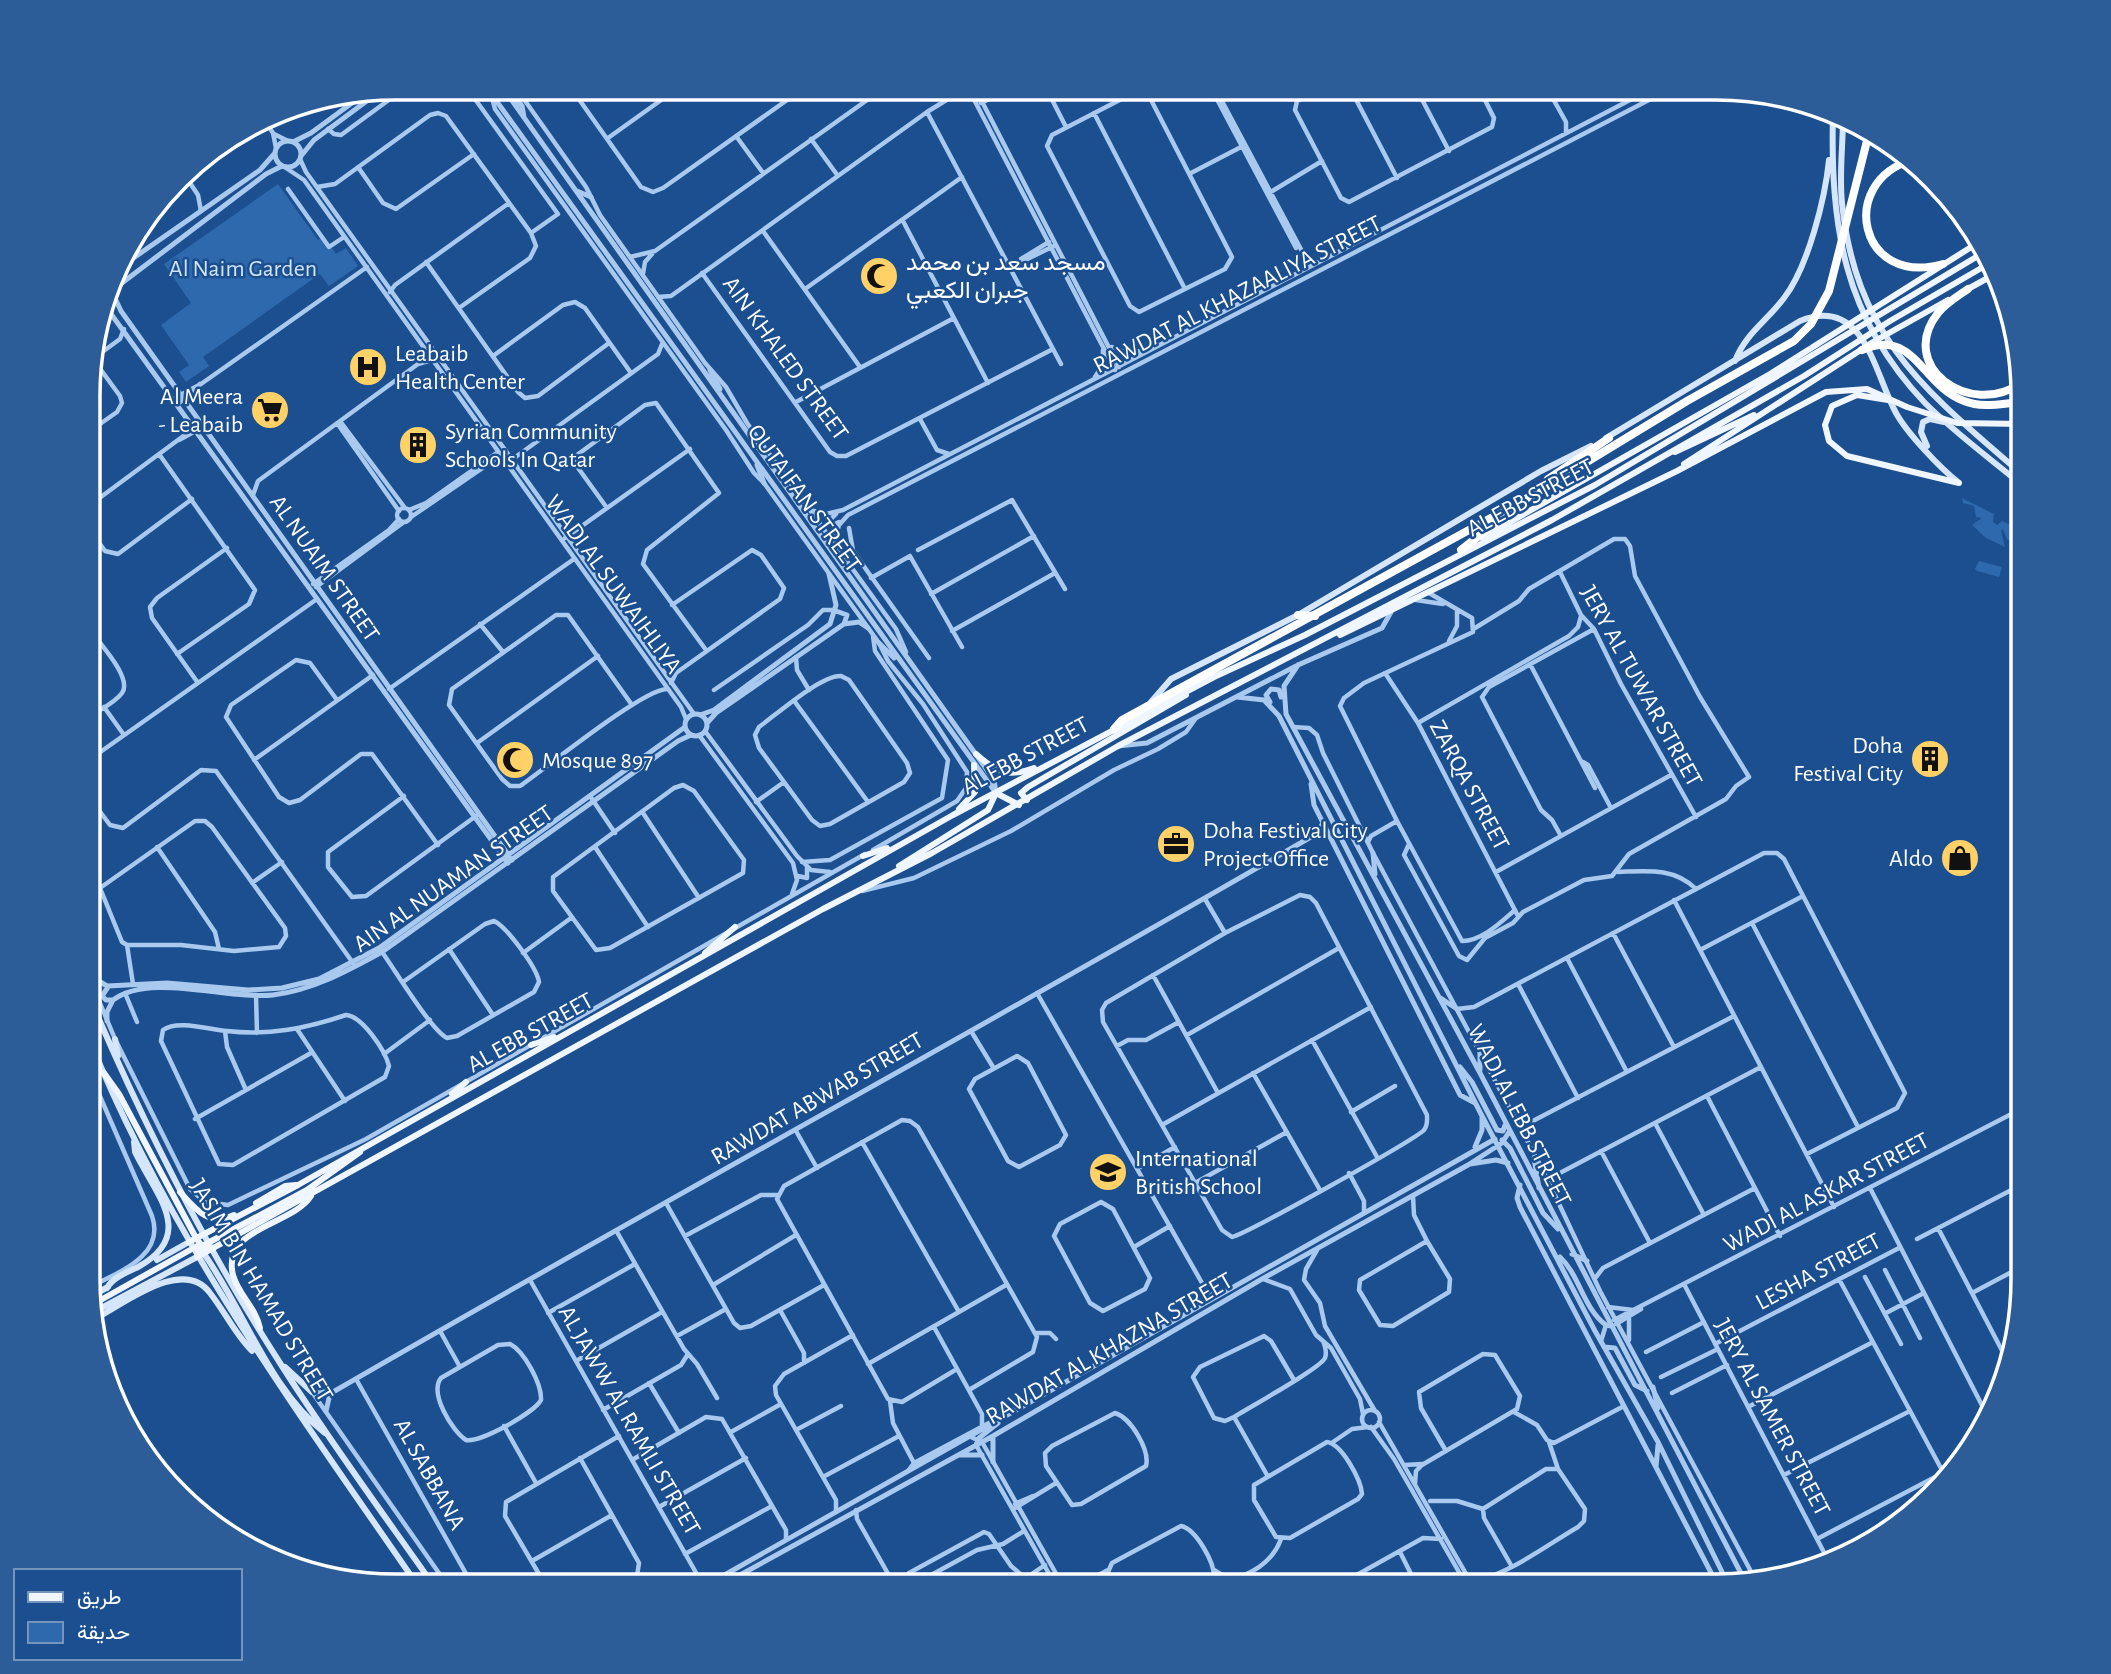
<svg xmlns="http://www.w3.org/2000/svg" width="2111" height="1674" viewBox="0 0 2111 1674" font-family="'Alegreya Sans',Vazirmatn,sans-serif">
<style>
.green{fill:#2e69ad}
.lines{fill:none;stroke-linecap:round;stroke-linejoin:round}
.minor{stroke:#a9c9ee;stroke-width:4.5}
.tertiary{stroke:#a9c9ee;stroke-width:5}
.secondary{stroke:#d6e6fa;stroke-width:6}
.primary{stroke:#f0f6ff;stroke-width:6}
.motorway{stroke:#fff;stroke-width:8}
.labels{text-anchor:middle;stroke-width:5;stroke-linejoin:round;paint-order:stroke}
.poi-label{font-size:24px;fill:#fff;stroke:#1b4f8f;text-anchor:start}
.park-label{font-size:24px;fill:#cfe3fa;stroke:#1b4f8f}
.street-label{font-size:24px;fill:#fff;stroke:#1b4f8f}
.rim{fill:none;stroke:#fff;stroke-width:3.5}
</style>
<rect width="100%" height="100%" fill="#1b4f8f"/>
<!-- green -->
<path class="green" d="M278,184l40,56 6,-4 12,18 10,-6 12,18 -29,20 -9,-12 -117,83 6,9 -23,16 -7,-10 10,-7 -28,-40 30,-22 -27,-39z
M1962,498l32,16 -1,8 4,3 5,-4 13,6 8,15 -7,3 -9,-6 -4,-10 -2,2 4,16 -19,-9 -14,-13 10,-7 -6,-1 -2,-11 -11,-3z
M1979,561l23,6 -3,10 -22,-6 -2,-2z"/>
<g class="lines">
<!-- minor -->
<path class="minor" d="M467,88l91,126 -27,19
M516,88l70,99 14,28 105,148 21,24 21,36 149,206 10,23
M571,88l70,99 12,5 10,-4 141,-100
M661,88l6,8
M968,88l147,282
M975,88l144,279
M1046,88l20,39
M1211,88l85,160
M1215,88l89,167 5,6 7,1
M1322,88l-25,13 -2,9 46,88 8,4 143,-75 2,-9 -15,-30
M1350,88l47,90
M1416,88l33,63
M1547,88l19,34v11
M1137,91l12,5 83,161 -7,12 -86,43 -9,-6 -83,-160 5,-11z
M491,94l4,15 231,321 28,43 10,10 115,160 9,18 35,43 44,68 -1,16 -9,13 -84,49
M979,100l25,-12
M981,103l30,-15
M927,112l134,252
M1094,113l91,176
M265,121l8,12 3,15
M328,129l6,5 7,1 60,-44
M274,134l14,7
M736,136l27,37
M608,138l70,-50
M811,139l27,37
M213,151l10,-1 35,-25
M300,159l6,13 388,542
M358,167l25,36 13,6 78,-55
M286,168l18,12 377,527 5,12
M1191,173l52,-27
M184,174l14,21 3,16
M317,187l18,-3 95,-69 8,-2 8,3 85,117 5,13 -6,12 -71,50
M288,189l41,58 15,-10
M1269,193l53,-32
M903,221l85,162
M763,231l97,136
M630,257l25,-6 229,-163
M1021,259l28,-17
M426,262l92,130 7,6 13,-2 71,-53
M1011,267l43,-21
M702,273l128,179 7,4h9l207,-107
M643,274l2,-12 7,-8
M805,289l157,-112
M390,292l5,-7 114,-82
M658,297l13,-1 256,-184 39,-24
M1112,347l15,6 20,-3
M493,356l70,-51 12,-3 10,6 46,65
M90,361l30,-22 4,-10
M1095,377l7,-11 1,-16
M175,398l26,-14 166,-117
M796,402l158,-84
M179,403l21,-19
M920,419l17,31 12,4
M340,421l65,87
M337,423l62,88
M90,431l27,-19 5,-9 -2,-7 -27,-37
M179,440l24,-13
M159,454l96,136 -6,14 -72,50
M510,461l148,-107 4,-10
M253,495l5,-14 160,-117 14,-4
M90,505l111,-82
M607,508l-31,-43 1,-10 68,-50 11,-2 63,90 -72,57 -4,14 63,86
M397 515a7 7 0 1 1 14 0a7 7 0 1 1-14 0Z
M409,510l17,-7 72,-51
M810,510l16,4 17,-4 810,-422
M836,514l-7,7 4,4 6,-3
M411,517l92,-63
M849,528l4,23 76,107
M90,530l15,21 13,3 74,-55
M565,538l125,-89
M834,544l5,-19 9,-10 824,-427
M918,550l94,-50 53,89
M910,556l52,91
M1560,572l21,43 13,14 27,55 75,133
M871,578l39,-22
M313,584l76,-54 10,-11
M316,587l88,-65
M931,594l103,-58
M1416,600l27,4
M480,624l23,28
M952,631l103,-58
M1449,641l8,-15v-15
M796,657l1,13 12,20
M1530,664l65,124
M1385,673l33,50 100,193
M841,676l8,4 58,83 3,10 -6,9 -74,42 -10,2 -8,-6 -53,-72 -4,-13 4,-8c18,-13 62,-52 82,-51z
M198,683l-46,-65 -2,-11 7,-9 70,-50
M671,683l5,-10 104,-74 4,-11 -23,-33 -9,-5 -80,55
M389,689l185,-130
M714,690l94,-65 15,-15h12
M337,700l-27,-37 -14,-3 -65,45 -5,12 53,80 10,6 11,-3 61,-46h11l66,91
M795,702l73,100
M632,705l-64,-90h-12l-104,74 -3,16 53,74 8,7h10c26,-18 123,-97 147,-97
M104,707l20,28
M89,717c10,-7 26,-14 33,-24 11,-15 -23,-50 -32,-63
M1418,723l151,-87 9,-9 3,-11
M1293,727l16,1 8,7 6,18 50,100 172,321 55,117 155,288
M705,731l92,125 14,14 19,2
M699,735l94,128 4,17 -5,14
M477,743l121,-87
M89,760l228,-161
M254,760l119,-85
M1583,762l5,3 23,43
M683,785l11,6 50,69 -1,13 -133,75 -14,2 -43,-59v-14l121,-89z
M404,796l-76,56v15l24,30 14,-1 110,-80
M590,796l25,37
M89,797l21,28 13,3 78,-58 15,1 137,192
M756,802l28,-20
M643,813l56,85
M195,821h10l7,6 73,101 1,8 -7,11 -45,4 -53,-6h-54l-5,-3 -22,-54z
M1397,821l65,120c20,0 39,-19 53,-31
M1561,836l-9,-16 -11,-10 -59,-113 7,-10 105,-58
M1368,842l3,-6 26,-15 -57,-115 4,-8 20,-15 109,-51 -1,-14 -43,-25
M1409,844l-5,11 55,101 8,4 18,-22 28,-15 10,-11 61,-32 28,-4 17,-22 97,-55 10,-13 13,-9 -49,-80 -65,-121 -5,-30 -5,-7h-11l-85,50 -10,12 -44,27
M157,847l58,85 4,17
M595,847l53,80
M802,862l28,-2 112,-62 6,-38 -73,-109 -2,-15
M1496,872l175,-97
M1618,872c28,-1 56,-5 78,17
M798,876l9,2v-10
M252,883l30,-21
M862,891l52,-13 97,-47 103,-61 44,-21 28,-17 10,-14
M1300,895l10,2 6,6 111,212c0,5 1,10 -3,15 -11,11 -178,104 -192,107l-10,-7 -119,-208 -1,-12 4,-7 119,-70z
M1205,899l20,34
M1674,900l160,307
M1752,923l106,204
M1613,933l61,114
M127,945l6,39
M449,949l44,66
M381,950l1,2c13,18 49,78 65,86l10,-2 77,-44 5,-10c-2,-14 -32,-55 -45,-61l-9,3 -82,58
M1700,950l103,-54
M523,953l48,-35
M1567,958l60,114
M1153,975l65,118
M89,977l26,62 75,150 15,13 23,3 138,-66 499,-285
M1518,984l60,114
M125,993l12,29
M1037,993l169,297 10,6
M256,995l1,38
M1457,1009l17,-2 290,-154h13l7,6 121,234 -8,15 -90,46
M346,1015c16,1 39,35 43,51l-4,11 -152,88 -14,-1 -58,-123 2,-11c15,-11 47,0 64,1 42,5 80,-3 119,-16z
M297,1029l48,72
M225,1031l2,16 19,43
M971,1031l22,36
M1187,1035l152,-87
M1312,1040l65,117
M1117,1046l11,-6h18l33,-18
M384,1054l46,-34
M1017,1056l11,7 38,72 -6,10 -41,22 -11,-6 -39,-72 6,-10z
M1253,1073l67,117
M1707,1096l73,140
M1351,1112l44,-26
M195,1119l116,-66
M1655,1123l49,92
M1517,1124l12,-1 205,-107
M1162,1125l209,-118
M796,1131l21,37
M862,1142l97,170
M1601,1151l49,92
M1138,1168l37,-21
M1349,1173l15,28v12
M1195,1183l92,-51
M1549,1183l9,-9 203,-107
M1870,1188l118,229
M2013,1189l10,23
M1413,1196l1,19 13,26
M1101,1202l12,7 37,69 -5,11 -42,22 -13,-8 -36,-67 6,-12z
M666,1203l68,120 6,5 11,-2 73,-41
M1938,1228l70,134
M617,1232l67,117 13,15 20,34
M685,1236l76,-41h16
M1917,1239l106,-55
M1427,1241l23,38 -1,13 -56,34 -13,-1 -21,-35 1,-10z
M1134,1247l36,-21
M1317,1250l-11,19 -2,11 16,23 5,23 50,85
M1885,1270l35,68
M1596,1277l7,-9 152,-80
M1865,1277l36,67
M1263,1279l27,10 26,46 15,13 29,51 3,15
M1839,1279l104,193
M530,1280l169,298v8
M713,1285l83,-50
M1685,1286l145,278
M88,1288c28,-15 78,-31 64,-72l-53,-122 -3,-14 2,-18
M1972,1293l51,-27
M1608,1307l25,3
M780,1310l24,43v10
M548,1313l87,-49
M1886,1313l36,-19
M1614,1320l409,-212
M1616,1324l25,-15
M934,1327l48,87v11
M440,1331l20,36
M1035,1333h15l6,6
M677,1336l49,-27
M1629,1340v-23
M1601,1341l5,-16
M510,1344c14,7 32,40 31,56 -7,13 -61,43 -75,40 -14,-9 -37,-47 -25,-62l57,-33z
M1715,1344l184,-96
M1646,1352l58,-30
M576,1361l86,-49
M868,1364l138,-79
M957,1369l-55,33 -14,-3 -111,-200 7,-13 118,-66 8,1 8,6 119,210 -4,15 -64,38
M1661,1377l57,-28
M356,1379l117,207
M1294,1380l-23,-39 -7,-5 -64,31 -7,10 21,41 11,3 9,-4c14,-9 87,-49 91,-59 2,-5 0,-12 -2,-17
M649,1383l30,50
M312,1392l136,194
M1672,1393l55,-28
M890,1401l3,22 21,40
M1748,1407l125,-65
M603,1410l78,-45 7,-11
M1362 1419a9 9 0 1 1 18 0a9 9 0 1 1-18 0Z
M1514,1412l23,13 10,15 7,3 70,-37
M1115,1413c16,5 35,37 31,53l-65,38 -9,1 -26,-39 -1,-13 7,-7z
M1234,1417l33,58
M1379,1422l94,164
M504,1426l32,57
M1371,1427l23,32 73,127
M796,1430l45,-24
M731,1432l50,-28
M971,1437l11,5 81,144
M1327,1442c15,2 34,38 35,52l-4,5 -68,39 -14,-1 -22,-37v-15z
M1333,1442l19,-13 16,-2
M1549,1442l9,27
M976,1445l80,141
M580,1458l59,105 -2,13 -16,10
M632,1460l74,-43 16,2 64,111v10
M1405,1465l17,-1
M908,1471l6,-8 103,-55
M1784,1475l126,-64
M823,1477l76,-41
M1415,1484l1,-13 6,-6 95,-56 3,-13 -25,-41 -12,-1 -64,38 2,16 25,43
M1430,1501h27l26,8
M1015,1504l18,-8
M659,1507l87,-49
M1015,1508l41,-25
M856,1510l1,9 38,67
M836,1512v-12l-60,-105 -1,-9 9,-12 69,-39
M1817,1539l141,-74
M1400,1552l17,34
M685,1554l87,-48
M532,1561l80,-46
M1214,1570l8,5 6,11
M1470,1581c31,-1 80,-38 108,-54l6,-6 1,-12 -27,-40h-12l-63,40 1,9 27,47
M1227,1582c23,-8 45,-18 54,-43
M546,1586l-41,-70 1,-14 113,-66
M910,1586l-4,-9 3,-4 75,-41 5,2 22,32 15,13
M911,1586l66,-36 26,-6 21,-13
M1014,1586l31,-21
M1077,1586l31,-16
M1115,1586l-7,-14 4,-9 69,-37c15,3 34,37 33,52l-7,8
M1337,1586l86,-48 18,1"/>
<!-- tertiary -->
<path class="tertiary" d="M487,88l509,705
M503,88l491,692 2,13
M509,88l13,18 2,11
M275 154a13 13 0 1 1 26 0a13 13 0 1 1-26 0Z
M293,142l18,-9 56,-41
M301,156l13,-16 69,-51
M577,191l14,6
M119,268l141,-98 15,-17
M114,289l152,-115 16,-8
M113,294l8,17 391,549
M106,307l402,556
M710,370l10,19
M757,465l7,18
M836,611l11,4 -3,9
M879,643l15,15
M1298,665l-14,21 2,28 194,359 265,508
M1237,697l27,3 15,16 202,398 114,217 63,111 70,142
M1270,702l-4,-7 5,-6 8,1 2,7
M685 725a11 11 0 1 1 22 0a11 11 0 1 1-22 0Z
M700,715l14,-5 116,-86 6,-19 -7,-31
M707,723l9,-10 128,-89 15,-2 9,6
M1118,746l29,-3 151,-78 84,-37 9,-16
M1311,784l3,21 146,290 15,8
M1373,853l2,21
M89,975l18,11 60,-3 81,7 34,-2 37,-9 60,-31 306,-221
M108,987l-6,9 4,4h7
M1439,997l18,12
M107,1021v-9l6,-12c37,-28 115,0 160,-5 40,-5 74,-24 109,-43l296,-211 13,-6
M1460,1067l12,15 25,48 6,1 2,-6
M1480,1070v-19
M1502,1140l8,8 33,65 15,16
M1475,1147l7,-17v-14
M1534,1158l5,30
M1470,1164l26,-4 12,3
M1520,1185l-3,13 3,9 198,379
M1572,1254l15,7
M1560,1257c20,19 23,51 46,68l5,1
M1604,1347l11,1 20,37 12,6
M1653,1387l5,21
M312,1392h21c326,-189 658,-369 983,-558l7,-11
M326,1411l4,-17
M993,1436v26
M976,1445l3,-7 19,-15
M959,1455h23
M1656,1467l2,-22
M705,1586l790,-447
M720,1586l273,-150 269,-157 206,-114 34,-22 7,-11"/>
<!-- secondary -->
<path class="secondary" d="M1833,111c-3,114 10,206 92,292 30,30 66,56 98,83
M1843,117c0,29 -4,57 -1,86 14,136 85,189 181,272
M1735,361c10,-27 33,-41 49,-63 24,-31 41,-99 45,-138
M1606,438l194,-117c65,-27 75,55 96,92 11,20 44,55 62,69
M1927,446l-6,-14 2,-10 7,-3 14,3
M1151,702l20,-23 127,-64 243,-144 50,-25
M89,996c54,127 116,251 191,367 48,76 102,149 154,223
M89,1038c80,200 208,372 329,548
M115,1039l3,17
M202,1251c41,56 67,139 123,182
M157,1260l32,-18
M107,1288c6,-11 21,-16 31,-21 59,-32 18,-72 -3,-115l-1,-10
M88,1298l20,-11
M92,1313l105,-56
M93,1320c31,-16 90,-64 117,-27 15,19 25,41 42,58
M285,1367l27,25"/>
<!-- primary -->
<path class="primary" d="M1966,290l31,-17
M1888,400l-31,-5 -25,11 -7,19 4,16 18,15 112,27
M1675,452l79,-37
M1684,464l189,-122 75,-42
M1482,538l288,-164 206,-130
M1340,635l337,-164 149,-79 41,-3 40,18 50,16 66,1
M976,754c20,18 32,24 58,14
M996,793l23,12
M1027,800l-6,-7 7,-6 158,-92
M959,809l16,-17 -1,-27
M863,856l24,-8
M899,866l89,-56 8,-17
M705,953l30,-26
M531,1045l23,-8
M104,1073l15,21 77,144 7,9 10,2
M452,1094l14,-12
M180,1192c16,18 28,34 54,23
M256,1203l29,-17 11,-1
M189,1242l109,-57 655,-370 261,-138 91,-42 290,-150 388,-232
M197,1257l626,-348 109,-56 186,-107 434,-226 252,-144 86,-55 100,-58
M197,1257l1,-7 6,-5 103,-55 53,-38
M90,1306l109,-61
M260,1328c-4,-20 -22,-34 -27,-53 -12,-48 59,-49 78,-79"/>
<!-- motorway -->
<path class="motorway" d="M1912,160c-75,22 -53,128 31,104
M1968,289c-10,7 -22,14 -30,24 -42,53 32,106 83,70
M1862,350c52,-23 59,35 102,51 20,8 39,2 59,1
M1548,479l61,-41
M1461,550l51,-40
M1298,615l17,1
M1114,729l8,-9 409,-224 156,-95 107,-60 17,-17 18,-33 40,-158"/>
</g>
<!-- icons -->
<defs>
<symbol id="mosque-disc" viewBox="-11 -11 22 22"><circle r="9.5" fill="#ffd166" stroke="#1b4f8f"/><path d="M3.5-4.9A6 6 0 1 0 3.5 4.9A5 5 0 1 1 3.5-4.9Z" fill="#111"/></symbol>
<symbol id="hospital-disc" viewBox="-11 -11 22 22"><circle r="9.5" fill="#ffd166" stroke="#1b4f8f"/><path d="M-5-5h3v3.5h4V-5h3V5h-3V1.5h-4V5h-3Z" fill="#111"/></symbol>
<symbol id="supermarket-disc" viewBox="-11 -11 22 22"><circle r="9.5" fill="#ffd166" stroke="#1b4f8f"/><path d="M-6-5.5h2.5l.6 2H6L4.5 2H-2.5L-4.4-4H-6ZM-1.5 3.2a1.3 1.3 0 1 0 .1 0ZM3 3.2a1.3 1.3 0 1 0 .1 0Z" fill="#111"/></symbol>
<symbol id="building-disc" viewBox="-11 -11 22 22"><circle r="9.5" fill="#ffd166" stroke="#1b4f8f"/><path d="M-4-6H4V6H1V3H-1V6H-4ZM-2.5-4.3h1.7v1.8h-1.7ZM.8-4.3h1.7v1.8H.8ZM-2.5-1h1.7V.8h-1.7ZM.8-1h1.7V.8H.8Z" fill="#111"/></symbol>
<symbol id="office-disc" viewBox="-11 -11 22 22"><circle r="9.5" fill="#ffd166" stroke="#1b4f8f"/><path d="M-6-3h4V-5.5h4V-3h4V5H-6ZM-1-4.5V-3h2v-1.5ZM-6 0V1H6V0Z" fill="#111"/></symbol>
<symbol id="shop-disc" viewBox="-11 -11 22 22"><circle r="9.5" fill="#ffd166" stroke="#1b4f8f"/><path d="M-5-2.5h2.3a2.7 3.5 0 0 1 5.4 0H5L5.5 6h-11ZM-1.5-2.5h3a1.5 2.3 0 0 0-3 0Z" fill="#111"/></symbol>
<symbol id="school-disc" viewBox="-11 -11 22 22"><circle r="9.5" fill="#ffd166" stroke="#1b4f8f"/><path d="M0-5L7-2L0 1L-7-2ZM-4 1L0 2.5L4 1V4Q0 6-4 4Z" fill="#111"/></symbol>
</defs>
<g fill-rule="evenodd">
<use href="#mosque-disc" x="857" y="254" width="44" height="44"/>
<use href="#hospital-disc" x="346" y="345" width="44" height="44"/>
<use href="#supermarket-disc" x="248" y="388" width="44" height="44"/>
<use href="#building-disc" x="396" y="423" width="44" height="44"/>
<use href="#building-disc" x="1908" y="737" width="44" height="44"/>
<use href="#mosque-disc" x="493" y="738" width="44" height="44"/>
<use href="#office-disc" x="1154" y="822" width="44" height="44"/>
<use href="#shop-disc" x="1938" y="836" width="44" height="44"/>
<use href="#school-disc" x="1086" y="1150" width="44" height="44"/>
</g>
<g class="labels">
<!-- poi labels -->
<g class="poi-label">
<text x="906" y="270">مسجد سعد بن محمد<tspan x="906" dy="28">جبران الكعبي</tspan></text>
<text x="395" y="361">Leabaib<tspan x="395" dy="28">Health Center</tspan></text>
<text x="243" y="404" text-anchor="end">Al Meera<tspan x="243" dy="28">- Leabaib</tspan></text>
<text x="445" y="439">Syrian Community<tspan x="445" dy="28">Schools In Qatar</tspan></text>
<text x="1903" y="753" text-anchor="end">Doha<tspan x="1903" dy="28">Festival City</tspan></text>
<text x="542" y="768">Mosque 897</text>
<text x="1203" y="838">Doha Festival City<tspan x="1203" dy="28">Project Office</tspan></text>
<text x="1933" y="866" text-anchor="end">Aldo</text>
<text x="1135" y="1166">International<tspan x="1135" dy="28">British School</tspan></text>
</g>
<!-- park labels -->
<g class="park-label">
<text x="243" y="276">Al Naim Garden</text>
</g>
<!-- street labels -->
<g class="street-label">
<text transform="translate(1237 294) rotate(-27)" y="8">RAWDAT AL KHAZAALIYA STREET</text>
<text transform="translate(786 358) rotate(54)" y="8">AIN KHALED STREET</text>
<text transform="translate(1530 497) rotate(-28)" y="8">AL EBB STREET</text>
<text transform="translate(805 498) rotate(54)" y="8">QUTAIFAN STREET</text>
<text transform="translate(325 568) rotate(55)" y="8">AL NUAIM STREET</text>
<text transform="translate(614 584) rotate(54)" y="8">WADI AL SUWAIHLIYA</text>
<text transform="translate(1642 686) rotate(61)" y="8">JERY AL TUWAR STREET</text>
<text transform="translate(1025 755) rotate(-28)" y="8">AL EBB STREET</text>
<text transform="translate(1470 785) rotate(62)" y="8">ZARQA STREET</text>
<text transform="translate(453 878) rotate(-35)" y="8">AIN AL NUAMAN STREET</text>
<text transform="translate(530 1032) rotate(-29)" y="8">AL EBB STREET</text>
<text transform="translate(817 1098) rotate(-30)" y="8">RAWDAT ABWAB STREET</text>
<text transform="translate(1520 1115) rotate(63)" y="8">WADI AL EBB STREET</text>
<text transform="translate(1826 1192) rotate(-28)" y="8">WADI AL ASKAR STREET</text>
<text transform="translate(1818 1271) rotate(-28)" y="8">LESHA STREET</text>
<text transform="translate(262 1290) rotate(59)" y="8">JASIM BIN HAMAD STREET</text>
<text transform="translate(1109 1348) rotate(-30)" y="8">RAWDAT AL KHAZNA STREET</text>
<text transform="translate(1773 1417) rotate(62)" y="8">JERY AL SAMER STREET</text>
<text transform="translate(630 1420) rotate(60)" y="8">AL JAWW AL RAMLI STREET</text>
<text transform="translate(430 1474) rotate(61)" y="8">AL SABBANA</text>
</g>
</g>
<!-- crop -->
<path d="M0 0H2111V1674H0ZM395 100H1716A295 295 0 0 1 2011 395V1279A295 295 0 0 1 1716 1574H395A295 295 0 0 1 100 1279V395A295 295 0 0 1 395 100Z" fill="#2d5d98" fill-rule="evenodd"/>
<path class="rim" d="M395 100H1716A295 295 0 0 1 2011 395V1279A295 295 0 0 1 1716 1574H395A295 295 0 0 1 100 1279V395A295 295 0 0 1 395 100Z"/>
<!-- legend -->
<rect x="14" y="1569" width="228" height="91" fill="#1b4f8f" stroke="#7695bc" stroke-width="2"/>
<rect x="28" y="1592" width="35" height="10" fill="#f0f6ff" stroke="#7695bc" stroke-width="2"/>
<text x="77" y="1604" font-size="21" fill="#ffffff">طريق</text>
<rect x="28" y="1622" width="35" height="21" fill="#2e69ad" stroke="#7695bc" stroke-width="2"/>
<text x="77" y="1639" font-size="21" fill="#ffffff">حديقة</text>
</svg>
